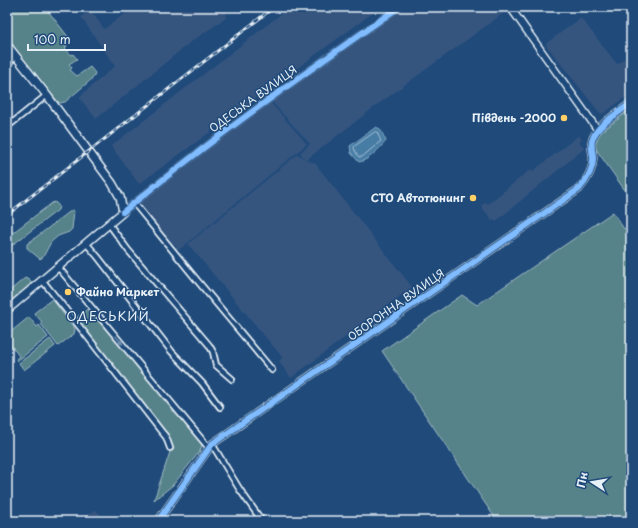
<svg xmlns="http://www.w3.org/2000/svg" width="638" height="528" viewBox="0 0 638 528" font-family="'Playpen Sans',sans-serif">
<style>
.built{fill:#35557f}
.green{fill:#56828a;stroke:#9fbac1}
.water{fill:#477ca4;stroke:#87abc6}
.lines{fill:none;stroke-linecap:round;stroke-linejoin:round}
.shore{stroke:#a8c2d6;stroke-width:1}
.minor-casing{stroke:#e8f1f8;stroke-width:8}
.tertiary-casing{stroke:#e8f1f8;stroke-width:9}
.secondary-casing{stroke:#e8f1f8;stroke-width:10}
.minor{stroke:#1f4a7a;stroke-width:4.5}
.tertiary{stroke:#1f4a7a;stroke-width:6}
.secondary{stroke:#1f4a7a;stroke-width:7}
.rail-casing{stroke:#e8f1f8;stroke-width:3}
.rail{stroke:#1f4a7a;stroke-width:1.5;stroke-dasharray:4.5;stroke-linecap:butt}
.cycleway-casing{stroke:#1f4a7a;stroke-width:8}
.cycleway{stroke:#80bcff;stroke-width:6}
.oneway{fill:#6f8dac}
.poi-dot{fill:#ffd166;stroke:#1f4a7a;stroke-width:1.5}
.labels{text-anchor:middle;stroke-width:3;stroke-linejoin:round;paint-order:stroke}
.street-label{font-size:11px;fill:#e8f1f8;stroke:#1f4a7a}
.poi-label{font-size:11px;font-weight:bold;fill:#e8f1f8;stroke:#1f4a7a;text-anchor:end}
.quarter-label{font-size:13px;letter-spacing:1px;fill:#e8f1f8;stroke:#1f4a7a}
</style>
<rect width="100%" height="100%" fill="#1f4a7a"/>
<filter id="ink" filterUnits="userSpaceOnUse"><feTurbulence type="fractalNoise" baseFrequency=".025" numOctaves="2"/><feDisplacementMap in="SourceGraphic" scale="8" xChannelSelector="R" yChannelSelector="G"/><feConvolveMatrix kernelMatrix="1 2 1 2 8 2 1 2 1" color-interpolation-filters="sRGB"/></filter>
<g filter="url(#ink)">
<!-- built -->
<path class="built" d="M134,7h90l3,5 -1,6 -34,23 -96,78 -17,-22 36,-31 -34,-49 6,-5 -1,-2 3,-2 15,21z
M290,7h91l-242,177 -28,-38z
M404,7h101l3,3 -131,95 -71,55 9,3 97,124 -121,91 -12,-16 3,-5 -94,-113 110,-90 8,6 -6,-7 10,-9 -39,-43z
M581,18l36,46 14,-10v39l-28,21 -4,-2 -54,-68z
M270,102l37,42 -128,106 -40,-45 5,-6z
M579,135l3,5 -3,2 6,6 -89,73 -2,-2 -2,1 -11,-14 5,-4 2,2 43,-35 2,2z
M96,510l11,11h-32z"/>
<!-- green -->
<path class="green" d="M7,7h38l24,31 -5,4 3,4 -2,2 6,7 2,-1 4,5 -8,5 3,4 -2,2 7,6 13,-9 5,6 -2,5 -28,24 -5,1 -3,-2 -50,-63z
M631,109v90l-38,-54 3,-9z
M55,202l4,4 -1,4 -51,39v-12l45,-34z
M72,210l2,1 -2,18 -3,3 -11,4 -7,6 -8,15 -3,2 -13,-11v-4z
M613,212l11,17 7,-4v296h-134l-115,-170 80,-56 15,10z
M25,278l5,2 1,5 -24,20v-12z
M52,299l23,30 -1,5 -16,12 -17,-22 1,-2 -8,-9z
M90,307l112,138 -2,6 -27,34 -19,15 17,-51 -3,-12 -92,-119z
M29,317l8,10 2,-2 9,12 -31,24 -1,-2 3,-3 -12,-16v-5z
M50,339l5,7 -31,24 -5,-7z"/>
<!-- water -->
<path class="water" d="M376,127l4,2 6,12c-6,7 -18,20 -27,21l-8,-9 -1,-7z"/>
<g class="lines">
<!-- shore -->
<path class="shore" d="M375,132h2l4,9 -19,16h-3l-4,-6 -1,-4z"/>
<defs>
<path id="minor" d="M7,64l9,-8
M7,127l40,-32
M134,203l62,76 76,91
M123,212c88,-73 182,-139 276,-205
M109,224l19,26 81,95 4,7 3,13 16,14
M86,243l12,14 74,95 30,31 18,24
M58,267l151,181
M42,280l41,51 78,100 5,6 4,11
M212,444l28,46 22,31"/>
<path id="tertiary" d="M510,7l87,122
M158,521l54,-77 367,-255c8,-9 15,-21 14,-33 -1,-7 -3,-12 0,-18 5,-14 27,-26 38,-35"/>
<path id="secondary" d="M7,45l42,53 63,85 8,14 3,15 -116,98"/>
</defs>
<!-- minor casing -->
<use href="#minor" class="minor-casing"/>
<!-- tertiary casing -->
<use href="#tertiary" class="tertiary-casing"/>
<!-- secondary casing -->
<use href="#secondary" class="secondary-casing"/>
<!-- minor -->
<use href="#minor" class="minor"/>
<!-- tertiary -->
<use href="#tertiary" class="tertiary"/>
<!-- secondary -->
<use href="#secondary" class="secondary"/>
<defs>
<path id="rail" d="M7,215l267,-208"/>
</defs>
<!-- rail casing -->
<use href="#rail" class="rail-casing"/>
<!-- rail -->
<use href="#rail" class="rail"/>
<defs>
<path id="cycleway" d="M123,212c88,-73 182,-139 276,-205
M158,521l54,-77 367,-255c8,-9 15,-21 14,-33 -1,-7 -3,-12 0,-18 5,-14 27,-26 38,-35"/>
</defs>
<!-- cycleway casing -->
<use href="#cycleway" class="cycleway-casing"/>
<!-- cycleway -->
<use href="#cycleway" class="cycleway"/>
</g>
<!-- one-way arrows -->
<defs><path id="oneway-solid" d="M-6-.8H1V-3.2L6.5 0L1 3.2V.8H-6Z"/></defs>
<use class="oneway" href="#oneway-solid" transform="translate(119 340) rotate(50)"/>
</g>
<!-- markers -->
<g class="poi-dot">
<circle cx="564" cy="118" r="4"/>
<circle cx="473" cy="198" r="4"/>
<circle cx="68" cy="292" r="4"/>
</g>
<g class="labels">
<!-- street labels -->
<g class="street-label">
<text transform="translate(253 99) rotate(-36)" y="4">ОДЕСЬКА ВУЛИЦЯ</text>
<text transform="translate(396 305) rotate(-35)" y="4">ОБОРОННА ВУЛИЦЯ</text>
</g>
<!-- poi labels -->
<g class="poi-label">
<text x="556" y="122">Південь -2000</text>
<text x="465" y="202">СТО Автотюнинг</text>
<text x="76" y="296" text-anchor="start">Файно Маркет</text>
</g>
<!-- quarter labels -->
<g class="quarter-label">
<text x="108" y="321">ОДЕСЬКИЙ</text>
</g>
</g>
<!-- margin -->
<rect width="638" height="528" fill="none" stroke="#1f4a7a" stroke-width="24"/>
<rect x="12" y="12" width="614" height="504" fill="none" stroke="#e8f1f8" stroke-width="1.5" filter="url(#ink)"/>
<!-- north arrow -->
<g transform="translate(592 482) rotate(282)" stroke="#1f4a7a" stroke-width="3" paint-order="stroke">
<path d="M0-3L7 15L0 10L-7 15Z" fill="#e8f1f8"/>
<text y="-6" font-size="11" font-weight="bold" text-anchor="middle" fill="#e8f1f8">Пн</text>
</g>
<!-- scale -->
<path d="M28 44v6h77v-6" fill="none" stroke="#e8f1f8" stroke-width="2"/>
<text x="34" y="44" font-size="12" fill="#e8f1f8" stroke="#1f4a7a" stroke-width="3" paint-order="stroke">100 m</text>
</svg>
